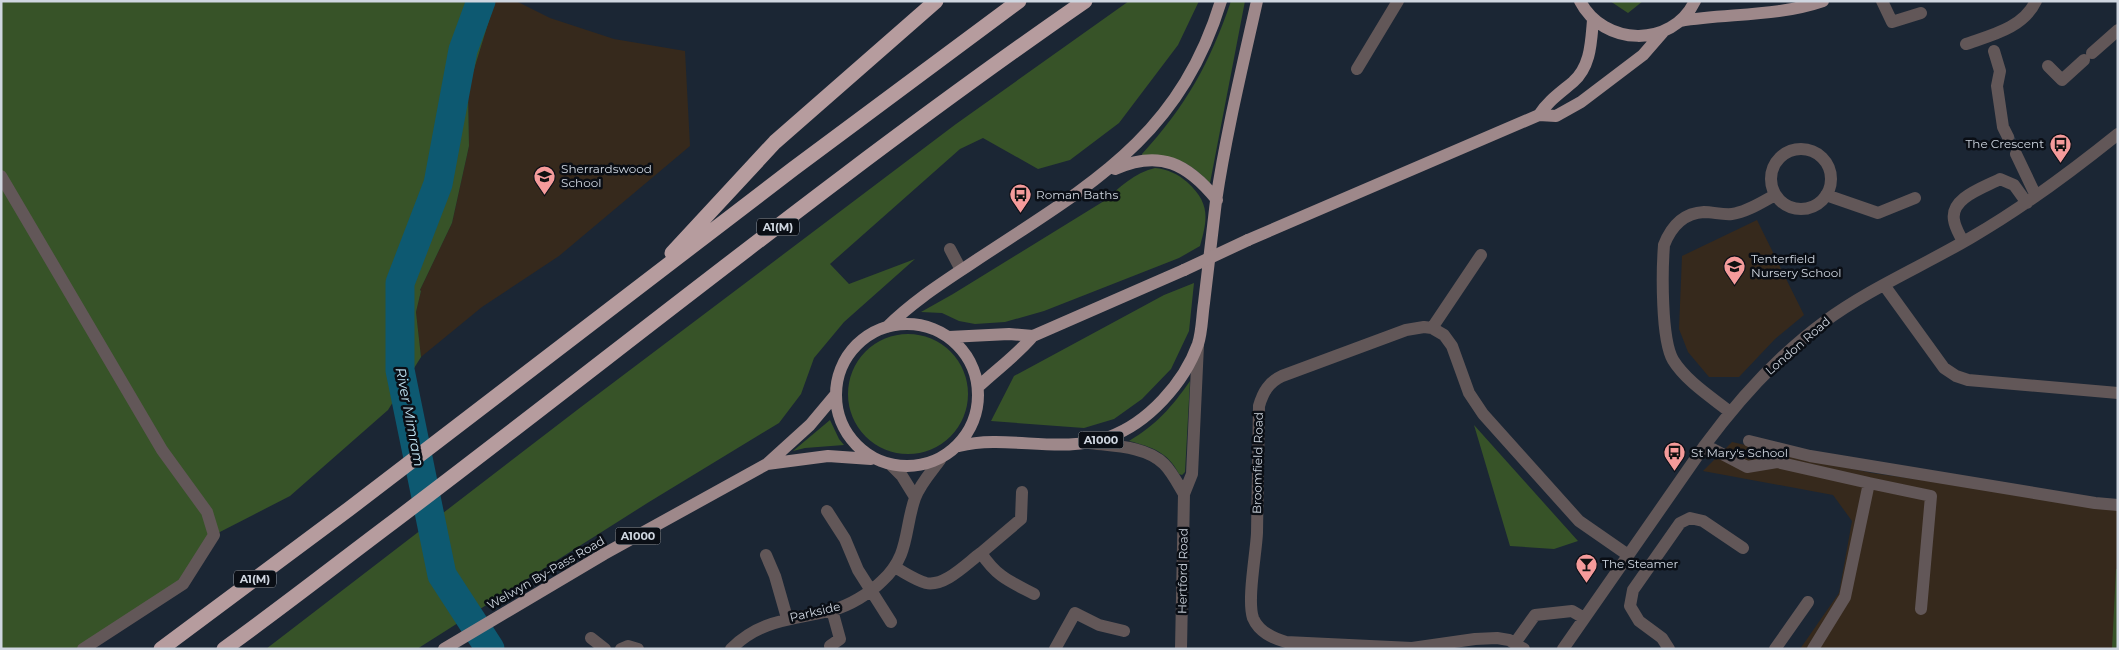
<svg xmlns="http://www.w3.org/2000/svg" width="2119" height="650" viewBox="0 0 2119 650" font-family="Montserrat,sans-serif">
<style>
.education{fill:#36291c}
.green{fill:#375328}
.lines{fill:none;stroke-linecap:round;stroke-linejoin:round}
.river{stroke:#0d5971;stroke-width:29}
.minor-tunnel{stroke:#36404e;stroke-width:12;stroke-dasharray:12 6;stroke-linecap:butt}
.minor{stroke:#625758;stroke-width:12}
.major{stroke:#9e888a;stroke-width:12}
.highway{stroke:#b69c9e;stroke-width:15}
.major-bridge{stroke:#9e888a;stroke-width:12}
.labels{text-anchor:middle;stroke-width:5;stroke-linejoin:round;paint-order:stroke}
.shield{fill:#0a0e15;stroke:#949aa3;stroke-width:1}
.shield-label{font-size:11px;font-weight:bold;fill:#cfd6e0}
.poi-label{font-size:12px;fill:#cfd6e0;stroke:#0a0e15;text-anchor:start}
.street-label{font-size:12px;fill:#cfd6e0;stroke:#0a0e15}
.water-label{font-size:14px;font-style:italic;fill:#c3e7f7;stroke:#0a0e15}
</style>
<rect width="100%" height="100%" fill="#1b2634"/>
<!-- education -->
<path class="education" d="M495,1h21l34,17 64,21 71,12 5,95 -131,110 -77,51 -61,50 -5,-45 5,-21 -1,-1 32,-67 17,-77 -1,-57z
M1757,220l47,95 -29,24 -36,38h-30l-21,-25 -9,-23 3,-73z
M1732,442l140,31 246,34v142h-318l39,-56 13,-72 -19,-26 -130,-24z"/>
<!-- green -->
<path class="green" d="M1,1h494l-27,88 1,57 -17,77 -32,67 1,1 -5,21 5,45 -33,53 -98,86 -76,39 -31,49 -100,65h-82z
M1129,1h70l-21,44 -59,78 -49,37 -32,9 -55,-31 -23,11 -130,115 19,20 66,-25 -71,63 -30,36 -13,36 -22,29 -130,79 -232,147h-151l315,-242 375,-283z
M1231,1h14l-35,182c-19,-20 -39,-31 -67,-26l-1,-3c44,-48 68,-91 89,-153z
M1610,1h33l-15,12z
M1155,168c12,1 23,6 32,14 23,21 21,36 13,64l-21,12 -135,53 -39,11 -30,2 -16,-3 -17,-8 -21,-1 32,-18 151,-93c16,-14 30,-28 51,-33z
M1194,283l-5,48 -18,38 -29,30 -28,20 -30,9 -93,-7 23,-45 150,-81z
M848 394a60 60 0 1 1 120 0a60 60 0 1 1-120 0Z
M1190,381l-5,91 -3,3 -3,-1c-11,-22 -27,-27 -50,-33 28,-17 42,-33 61,-60z
M830,420l9,19 5,6 -39,3 -12,3z
M1474,425l104,116 -24,8 -44,-3z
M2116,569h2v80h-6z"/>
<g class="lines">
<!-- river -->
<path class="river" d="M481,1l-18,49 -25,134 -38,99v87l42,205 48,74"/>
<!-- minor-tunnel -->
<path class="minor-tunnel" d="M2008,137l8,17"/>
<!-- minor -->
<path class="minor" d="M1882,1l10,21 29,-9
M1966,44c26,-9 57,-16 70,-43
M1994,51l6,20 -3,15 6,41 5,10
M2092,53l26,-23
M2048,66l14,14 22,-20
M1357,69l41,-68
M1771 179a30 30 0 1 1 60 0a30 30 0 1 1-60 0Z
M2016,154l20,42
M1,176l161,274 45,62 7,23 -31,49 -100,65
M1826,195l52,18 37,-15
M1963,242c-3,-7 -8,-14 -9,-22 -4,-22 29,-32 46,-41l14,6 13,18
M950,249l11,21
M1884,285l60,83 12,8 12,4 150,13
M1432,328l49,-73
M1730,412c-19,-15 -44,-31 -57,-52 -12,-21 -11,-89 -9,-115 7,-18 19,-32 40,-33 9,0 19,3 28,2 15,-2 30,-12 43,-19
M1749,441l61,15 285,47 23,2
M1089,443c24,3 57,3 75,21 8,8 14,20 20,30
M1705,445l42,22 30,-5 92,21 -24,114 -32,52
M892,466l10,10 13,21
M1869,483l62,13 -10,113
M827,511l18,28 13,31 33,52
M981,553l40,-34 1,-27
M766,555l9,21 12,42
M894,567c10,5 21,13 32,16 19,4 41,-20 55,-30 16,24 28,28 53,41
M591,638l14,11
M1515,643l20,-28 37,-4 12,7
M830,646l10,-7 -8,-29
M621,649l7,-3 10,3
M731,649c31,-31 64,-29 102,-39 17,-5 36,-16 49,-29 28,-25 22,-52 33,-83 5,-14 17,-27 25,-38
M1055,649l20,-36 24,12 25,6
M1181,649l3,-155 8,-20 6,-129
M1524,649l-15,-9 -12,-2 -22,1 -63,9 -126,-6c-14,-4 -27,-10 -33,-24 -6,-18 3,-64 4,-85 1,-42 1,-85 2,-127 4,-14 10,-24 23,-30l124,-46 18,-3 8,1 12,7 8,11 17,47 14,21 96,107 49,34
M1563,649l142,-204c34,-46 73,-89 119,-123 46,-34 99,-56 148,-85 52,-30 100,-66 146,-103
M1669,649l-7,-11 -23,-17 -9,-15 3,-16 47,-67 10,-5 13,3 40,27
M1775,649l33,-47"/>
<!-- major -->
<path class="major" d="M1580,1c23,45 92,48 115,0
M1680,21c48,-8 96,-4 143,-20
M1539,115c9,-14 21,-22 34,-33 18,-16 18,-40 20,-62
M1115,169c45,-20 73,-5 102,31
M1248,240l291,-125 17,1 25,-14 62,-47 20,-23
M836 395a71 71 0 1 1 142 0a71 71 0 1 1-142 0Z
M887,327c30,-29 57,-45 91,-68 112,-74 201,-121 243,-258
M949,337l60,-3 24,2
M978,387c18,-17 39,-32 55,-51l151,-66
M959,446c49,-12 102,9 150,-9 39,-14 75,-54 89,-93 4,-12 4,-28 6,-41 4,-34 8,-68 12,-102 10,-67 26,-133 41,-200
M767,464l61,-8 43,3
M444,649l160,-95 163,-90 43,-39 26,-31"/>
<!-- highway -->
<path class="highway" d="M672,253l103,-111 161,-141
M161,649l188,-140 444,-340 226,-168
M224,649c57,-41 113,-85 169,-127 230,-174 455,-357 692,-521"/>
<!-- major-bridge -->
<path class="major-bridge" d="M1184,270l64,-30"/>
</g>
<!-- icons -->
<defs>
<symbol id="bus-pin" viewBox="-11 -11 22 30"><path d="M0 17L-7.5 6A9.5 9.5 0 1 1 7.5 6Z" fill="#f59b9b" stroke="#0a0e15"/><path d="M-5-6H5V4H4V6H2V4H-2V6H-4V4H-5ZM-3.5-4V0h7V-4ZM-3.5 1.2v1.5H-2V1.2ZM2 1.2v1.5H3.5V1.2Z" fill="#111"/></symbol>
<symbol id="school-pin" viewBox="-11 -11 22 30"><path d="M0 17L-7.5 6A9.5 9.5 0 1 1 7.5 6Z" fill="#f59b9b" stroke="#0a0e15"/><path d="M0-5L7-2L0 1L-7-2ZM-4 1L0 2.5L4 1V4Q0 6-4 4Z" fill="#111"/></symbol>
<symbol id="bar-pin" viewBox="-11 -11 22 30"><path d="M0 17L-7.5 6A9.5 9.5 0 1 1 7.5 6Z" fill="#f59b9b" stroke="#0a0e15"/><path d="M-6-5H6L.8 .8V4.5H3.5V6h-7V4.5H-.8V.8Z" fill="#111"/></symbol>
</defs>
<g fill-rule="evenodd">
<use href="#bus-pin" x="2048" y="132" width="25" height="34"/>
<use href="#school-pin" x="532" y="164" width="25" height="34"/>
<use href="#bus-pin" x="1008" y="182" width="25" height="34"/>
<use href="#school-pin" x="1722" y="254" width="25" height="34"/>
<use href="#bus-pin" x="1662" y="440" width="25" height="34"/>
<use href="#bar-pin" x="1574" y="552" width="25" height="34"/>
</g>
<g class="labels">
<!-- shield labels -->
<g class="shield">
<rect x="757" y="218.5" width="42" height="17" rx="4"/>
<rect x="1078.5" y="431.5" width="45" height="17" rx="4"/>
<rect x="615.5" y="527.5" width="45" height="17" rx="4"/>
<rect x="234" y="570.5" width="42" height="17" rx="4"/>
</g>
<g class="shield-label">
<text x="778" y="231">A1(M)</text>
<text x="1101" y="444">A1000</text>
<text x="638" y="540">A1000</text>
<text x="255" y="583">A1(M)</text>
</g>
<!-- poi labels -->
<g class="poi-label">
<text x="2044" y="148" text-anchor="end">The Crescent</text>
<text x="561" y="173">Sherrardswood<tspan x="561" dy="14">School</tspan></text>
<text x="1036" y="199">Roman Baths</text>
<text x="1751" y="263">Tenterfield<tspan x="1751" dy="14">Nursery School</tspan></text>
<text x="1691" y="457">St Mary's School</text>
<text x="1602" y="568">The Steamer</text>
</g>
<!-- street labels -->
<g class="street-label">
<text transform="translate(1798 346) rotate(-41)" y="4">London Road</text>
<text transform="translate(1258 463) rotate(-89)" y="4">Broomfield Road</text>
<text transform="translate(1183 571) rotate(-89)" y="4">Hertford Road</text>
<text transform="translate(546 573) rotate(-30)" y="4">Welwyn By-Pass Road</text>
<text transform="translate(815 612) rotate(-13)" y="4">Parkside</text>
</g>
<!-- water labels -->
<g class="water-label">
<text transform="translate(410 417) rotate(79)" y="5">River Mimram</text>
</g>
</g>
<!-- border -->
<rect width="2119" height="650" fill="none" stroke="#cfd6e0" stroke-width="5"/>
</svg>
